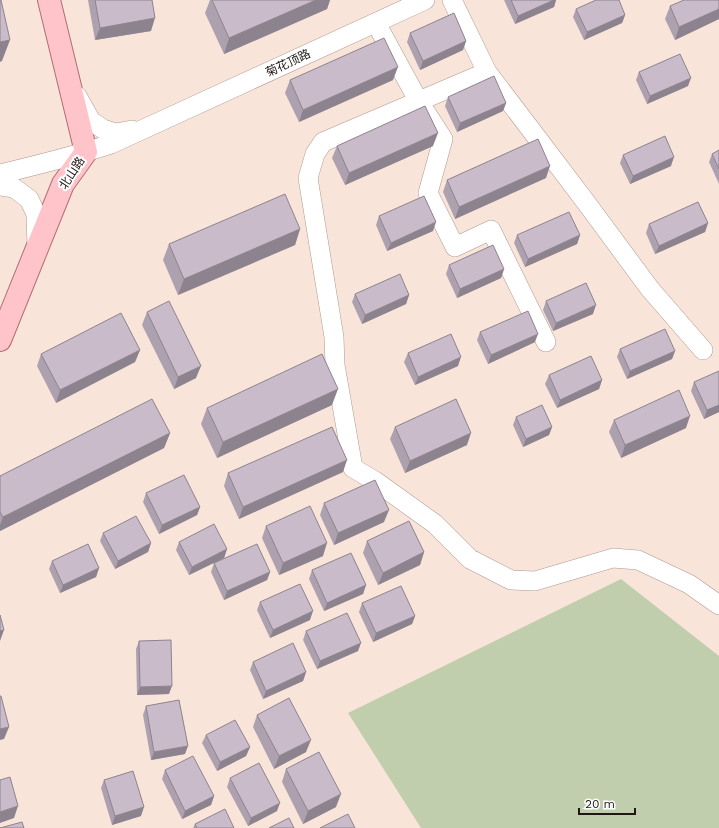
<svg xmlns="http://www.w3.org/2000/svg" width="719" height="828" viewBox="0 0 719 828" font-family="'Work Sans','Noto Sans SC',sans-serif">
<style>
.green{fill:#c1cead}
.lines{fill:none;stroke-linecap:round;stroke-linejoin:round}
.minor-casing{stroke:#ae9a90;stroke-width:20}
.major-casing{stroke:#b06d73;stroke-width:24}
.minor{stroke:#fff;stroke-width:19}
.major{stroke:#ffc3ca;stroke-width:22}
.wall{fill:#aea1af}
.shaded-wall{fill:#8d838e}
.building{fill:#cabbcb;stroke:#8d838e}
.labels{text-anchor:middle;stroke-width:4;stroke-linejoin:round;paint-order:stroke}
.street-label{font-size:12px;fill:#1e1713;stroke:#fff}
</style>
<rect width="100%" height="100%" fill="#f9e4d9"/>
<!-- green -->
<path class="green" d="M621,579l98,77v172h-298l-73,-115z"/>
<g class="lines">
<defs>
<path id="minor" d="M452,0l35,72 98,129 65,88 53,61
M376,23l43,79 24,37 -15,54 27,54 36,-17 55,112
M487,72l-164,70 -8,12 -7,24 26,159 1,28 18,103 22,13 60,43 35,35 41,21 24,1 78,-23 25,2 51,24 30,21
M77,96l14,25 12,8 13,4 16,-3
M0,174c37,-9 75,-18 111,-30l314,-144
M0,186l14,2 15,11 7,15 1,33"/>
<path id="major" d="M0,340l63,-156 23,-32 -37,-152"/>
</defs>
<!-- minor casing -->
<use href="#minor" class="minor-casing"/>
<!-- major casing -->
<use href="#major" class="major-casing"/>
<!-- minor -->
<use href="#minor" class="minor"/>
<!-- major -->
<use href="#major" class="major"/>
</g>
<!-- wall -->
<path class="wall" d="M88,0h64l-1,31 -56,9z
M210,0h120l-3,9 -103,45 -19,-41z
M504,0h52l-2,7 -39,17z
M719,0v19l-44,21 -10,-21 5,-13z
M576,9l49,6 -3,8 -38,17 -11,-23z
M410,33l56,8 -3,9 -43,20 -13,-28z
M639,72l49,14 -41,18 -11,-24z
M290,80h103l-94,42 -14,-29z
M448,97l58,6 -3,8 -46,21 -12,-26z
M337,146h96l-88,39 -13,-27z
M719,150v34l-10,-22 3,-8z
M623,155l48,11 -41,18 -10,-21z
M546,178l-91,41 -12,-27 4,-12z
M379,216l54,15 -46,20 -11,-26z
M708,223l-3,9 -50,22 -9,-21 3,-9z
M300,229l-5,16 -117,50 -15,-35 6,-16z
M517,235h63l-3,9 -52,23 -11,-24z
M449,265l55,4 -3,9 -44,20 -11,-24z
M355,294l54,1 -3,9 -44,20 -10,-22z
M546,301l47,13 -40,17 -10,-21z
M147,312l49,66 -22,11 -32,-64z
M480,332l55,10 -47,22 -11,-24z
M620,349l55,2 -3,8 -45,20 -10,-22z
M140,350l-5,12 -79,41 -19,-37 4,-12z
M408,353l50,13 -43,19 -11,-23z
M549,375l53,5 -3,9 -42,19 -12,-24z
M694,382l25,30 -15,7 -13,-28z
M332,405l-115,53 -16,-34 6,-16z
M516,417l36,10 -3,8 -26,12 -10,-22z
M614,420l72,8 -65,30 -12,-26z
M395,427l72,18 -62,28 -15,-34z
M170,433l-6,15 -164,83v-55z
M343,472l-104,47 -15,-33 4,-13z
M146,493l54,14 -3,8 -38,19 -16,-32z
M324,503l60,19 -50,23 -14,-30z
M266,526l57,30 -44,19 -17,-37z
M103,533l48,10 -3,9 -33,17 -15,-28z
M367,541l57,11 -4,13 -42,20 -15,-32z
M179,542l48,7 -3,9 -35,17 -13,-25z
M52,561l47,7 -3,9 -36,16 -11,-24z
M214,563l56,9 -3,8 -43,20 -13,-28z
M312,570l54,15 -3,9 -39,17 -15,-32z
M260,602l50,18 -40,18 -13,-28z
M362,603l53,13 -3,8 -39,18 -14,-30z
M306,631l52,20 -41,18 -14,-29z
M139,641l30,53 -32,1 -1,-46z
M253,662l53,10 -3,9 -40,18 -13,-29z
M146,706l39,48 -34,6 -8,-45z
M257,715l49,37 -32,17 -21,-42z
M206,735l44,12 -4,9 -29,15 -15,-28z
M286,769l50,38 -33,17 -21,-42z
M165,770l49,26 -3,9 -29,14 -20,-40z
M230,778l47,33 -29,15 -21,-39z
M104,780l37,36 -29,9 -11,-37z
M195,824l39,4h-41z"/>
<!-- shaded-wall -->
<path class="shaded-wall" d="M316,0h14l-3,9 -103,45 5,-16z
M554,0h2l-2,7 -39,17 3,-8z
M719,9v10l-44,21 4,-13z
M625,15l-3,8 -38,17 3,-8z
M155,18l-4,13 -56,9 5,-12z
M10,40l-8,21 -2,1v-20z
M466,41l-3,9 -43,20 3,-9z
M398,67l-5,13 -94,42 4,-12z
M691,78l-3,8 -41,18 3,-8z
M506,103l-3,8 -46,21 3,-9z
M438,133l-5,13 -88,39 4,-12z
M674,157l-3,9 -41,18 3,-8z
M550,166l-4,12 -91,41 4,-12z
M436,222l-3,9 -46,20 4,-8z
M708,223l-3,9 -50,22 4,-8z
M300,229l-5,16 -117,50 6,-16z
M580,235l-3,9 -52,23 3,-8z
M504,269l-3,9 -44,20 3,-9z
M409,295l-3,9 -44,20 3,-9z
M596,305l-3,9 -40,17 3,-8z
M538,334l-3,8 -47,22 3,-9z
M140,350l-5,12 -79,41 4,-13z
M675,351l-3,8 -45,20 3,-8z
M461,357l-3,9 -43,19 3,-8z
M201,366l-5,12 -22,11 4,-12z
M602,380l-3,9 -42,19 3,-8z
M338,389l-6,16 -115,53 6,-16z
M719,405v7l-15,7 3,-9z
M690,416l-4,12 -65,30 4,-13z
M552,427l-3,8 -26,12 3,-8z
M170,433l-6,15 -164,83v-6l3,-8z
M471,433l-4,12 -62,28 5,-12z
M347,460l-4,12 -104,47 4,-12z
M200,507l-3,8 -38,19 3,-9z
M389,510l-5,12 -50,23 4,-12z
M151,543l-3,9 -33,17 3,-8z
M327,543l-4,13 -44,19 4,-12z
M227,549l-3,9 -35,17 3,-8z
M424,552l-4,13 -42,20 5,-12z
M99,568l-3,9 -36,16 3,-8z
M270,572l-3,8 -43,20 3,-9z
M366,585l-3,9 -39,17 3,-8z
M313,611l-3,9 -40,18 3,-8z
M415,616l-3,8 -39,18 3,-9z
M4,630l-4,11v-10z
M361,643l-3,8 -41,18 3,-8z
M306,672l-3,9 -40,18 3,-8z
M172,686l-3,8 -32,1 3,-8z
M9,727l-5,12 -4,1v-11z
M311,740l-5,12 -32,17 5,-13z
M188,746l-3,8 -34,6 3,-8z
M250,747l-4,9 -29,15 3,-9z
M341,794l-5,13 -33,17 5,-13z
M214,796l-3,9 -29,14 3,-8z
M280,803l-3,8 -29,15 3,-8z
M18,806l-4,12 -14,5v-11z
M144,807l-3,9 -29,9 3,-9z"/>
<!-- building -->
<path class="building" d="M0,0h1l9,40 -10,2z
M95,0h57l3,18 -55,10z
M212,0h104l-87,38z
M511,0h43l-36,16z
M596,0h23l6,15 -38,17 -11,-23z
M684,0h35v9l-40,18 -9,-21z
M454,13l12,28 -43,20 -13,-28z
M384,38l14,29 -95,43 -13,-30z
M680,54l11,24 -41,18 -11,-24z
M494,76l12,27 -46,20 -12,-26z
M425,106l13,27 -89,40 -12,-27z
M665,136l9,21 -41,19 -10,-21z
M538,139l12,27 -91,41 -12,-27z
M719,150v19l-7,-15z
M285,194l15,35 -116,50 -15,-35z
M424,196l12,26 -45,21 -12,-27z
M698,202l10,21 -49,23 -10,-22z
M569,212l11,23 -52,24 -11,-24z
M493,245l11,24 -44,20 -11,-24z
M400,274l9,21 -44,20 -10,-21z
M586,283l10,22 -40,18 -10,-22z
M169,301l32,65 -23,11 -31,-65z
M528,311l10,23 -47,21 -11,-23z
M121,313l19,37 -80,40 -19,-36z
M665,329l10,22 -45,20 -10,-22z
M451,334l10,23 -43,20 -10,-24z
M322,354l16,35 -115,53 -16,-34z
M591,356l11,24 -42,20 -11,-25z
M719,371v34l-12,5 -13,-28z
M679,390l11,26 -65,29 -11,-25z
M152,399l18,34 -167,84 -3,-5v-36z
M456,399l15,34 -61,28 -15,-34z
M542,405l10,22 -26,12 -10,-22z
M332,427l15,33 -104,47 -15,-34z
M184,475l16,32 -38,18 -16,-32z
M375,480l14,30 -51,23 -14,-30z
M310,506l17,37 -44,20 -17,-37z
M136,516l15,27 -33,18 -15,-28z
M409,521l15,31 -41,21 -16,-32z
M214,524l13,25 -35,18 -13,-25z
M88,544l11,24 -36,17 -11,-24z
M257,544l13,28 -43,19 -13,-28z
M351,553l15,32 -39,18 -15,-33z
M300,584l13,27 -40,19 -13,-28z
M401,586l14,30 -39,17 -14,-30z
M347,613l14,30 -41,18 -14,-30z
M0,615l4,15 -4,1z
M171,640l1,46 -32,1 -1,-46z
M293,643l13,29 -40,19 -13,-29z
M0,696h1l8,31 -9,2z
M289,698l22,42 -32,16 -22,-41z
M179,700l9,46 -34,6 -8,-46z
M235,720l15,27 -30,15 -14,-27z
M319,752l22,42 -33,17 -22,-42z
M193,756l21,40 -29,15 -20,-41z
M259,763l21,40 -29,15 -21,-40z
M133,771l11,36 -29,9 -11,-36z
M10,777l8,29 -18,6v-32z
M225,809l9,19h-37l-2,-4z
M348,814l7,14h-35z
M289,818l5,10h-25z
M22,822l2,6h-24z"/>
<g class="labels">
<!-- street labels -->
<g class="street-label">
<text transform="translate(288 63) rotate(-25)" y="4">菊花顶路</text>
<text transform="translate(72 173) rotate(-57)" y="4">北山路</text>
</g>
</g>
<!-- scale -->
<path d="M579 808v6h56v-6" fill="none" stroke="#1e1713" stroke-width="2"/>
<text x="585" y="808" font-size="12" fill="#1e1713" stroke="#ffffff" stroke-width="3" paint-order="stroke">20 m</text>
</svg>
